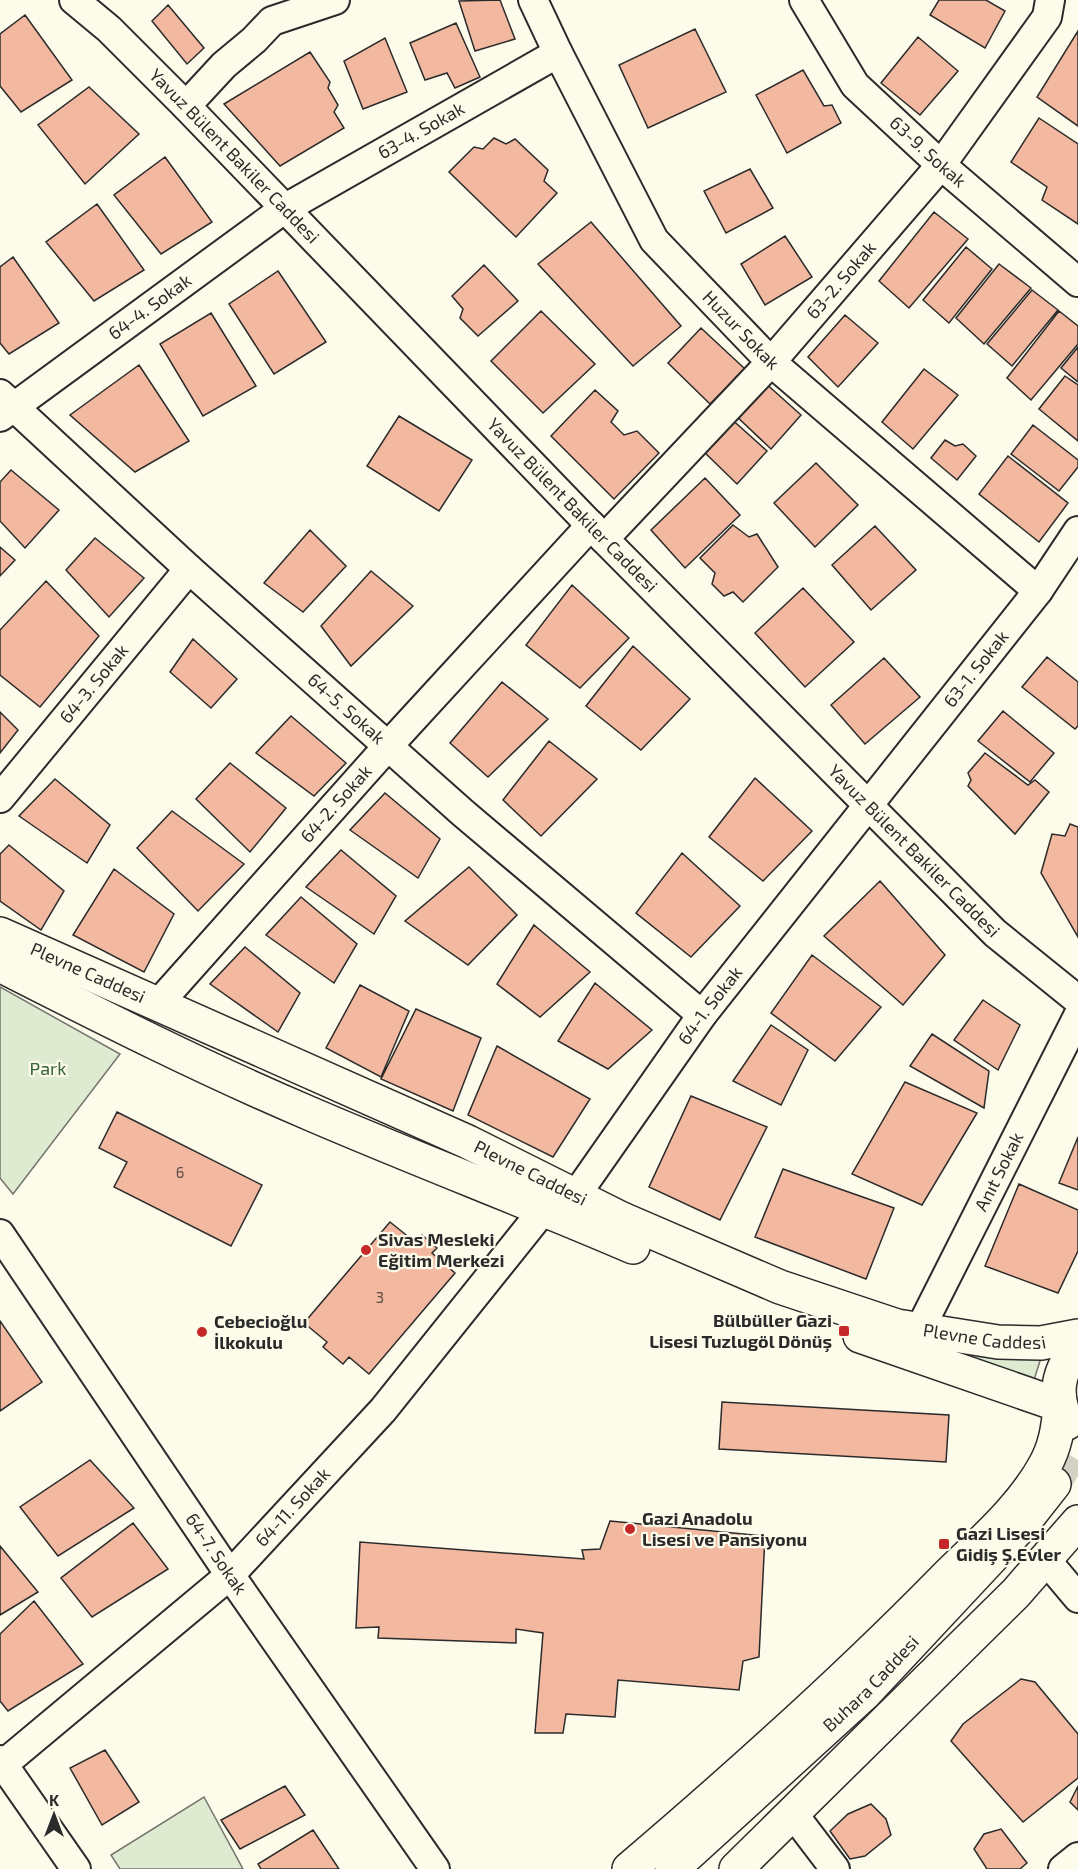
<svg xmlns="http://www.w3.org/2000/svg" width="1078" height="1869" viewBox="0 0 1078 1869" font-family="'Exo 2',sans-serif">
<style>
.green{fill:#deebd1;stroke:#74746e;stroke-width:1.5}
.building{fill:#f2b8a0;stroke:#2b2b2b;stroke-width:1.5}
.lines{fill:none;stroke-linecap:round;stroke-linejoin:round}
.primary-tunnel{stroke:#d3d1c4;stroke-width:33;stroke-dasharray:33 16;stroke-linecap:butt}
.street-casing{stroke:#2b2b2b;stroke-width:32}
.secondary-casing{stroke:#2b2b2b;stroke-width:36}
.primary-casing{stroke:#2b2b2b;stroke-width:36}
.street{stroke:#fdfbea;stroke-width:28}
.secondary{stroke:#fdfbea;stroke-width:33}
.primary{stroke:#fdfbea;stroke-width:33}
.poi-dot{fill:#c62828;stroke:#fdfbea;stroke-width:2}
.labels{text-anchor:middle;stroke-width:4.5;stroke-linejoin:round;paint-order:stroke}
.number-label{font-size:15px;fill:#5d4e48}
.street-label{font-size:18px;fill:#2b2b2b;stroke:#fdfbea}
.park-label{font-size:18px;fill:#34623c;stroke:#fdfbea}
.poi-label{font-size:18px;font-weight:bold;fill:#2b2b2b;stroke:#fdfbea;text-anchor:start}
</style>
<rect width="100%" height="100%" fill="#fdfbea"/>
<!-- green -->
<path class="green" d="M0,987l120,67 -107,140 -13,-16z
M956,1352l85,6 -9,28z
M204,1797l39,72h-123l-9,-14z"/>
<!-- building -->
<path class="building" d="M500,0l15,39 -40,12 -16,-50z
M939,0h47l19,11 -20,37 -55,-33z
M168,5l36,43 -17,16 -35,-43z
M25,15l47,65 -51,32 -21,-26v-52z
M456,23l24,54 -25,11 -8,-15 -22,7 -15,-37z
M695,29l31,63 -78,36 -29,-63z
M1078,31v95l-41,-29z
M918,37l40,34 -38,44 -39,-32z
M385,38l22,54 -44,17 -19,-48z
M310,52l20,30 -2,6 10,17 -4,7 10,16 -64,38 -56,-62z
M803,70l21,36 8,-1 9,18 -54,30 -31,-58z
M89,87l50,47 -54,50 -47,-59z
M1039,118l39,26v80l-36,-24 5,-13 -36,-25z
M494,138l12,6 9,-5 33,31 -4,11 13,12 -41,44 -67,-65 25,-25 9,2z
M165,157l47,65 -51,32 -47,-59z
M750,169l23,39 -47,25 -22,-42z
M97,204l47,66 -50,31 -48,-59z
M934,212l34,27 -59,69 -30,-27z
M591,222l90,104 -48,40 -95,-102z
M785,236l27,41 -47,28 -24,-41z
M966,247l26,22 -43,54 -26,-23z
M13,257l46,66 -50,31 -9,-11v-76z
M999,264l32,24 -47,56 -28,-26z
M484,265l34,36 -40,35 -18,-18 3,-9 -11,-13z
M278,271l48,71 -52,32 -45,-70z
M1032,290l26,20 -46,56 -25,-22z
M541,311l54,53 -52,49 -52,-52z
M1059,311l19,15v18l-47,56 -24,-22z
M211,313l45,73 -53,30 -43,-72z
M845,315l33,28 -40,44 -30,-30z
M701,328l44,41 -35,35 -42,-41z
M1078,347v35l-17,-14z
M139,365l50,76 -54,31 -65,-57z
M924,369l34,26 -45,54 -31,-27z
M1065,376l13,9v56l-39,-32z
M763,381l38,34 -30,34 -38,-36z
M595,390l23,21 -7,11 13,13 13,-4 22,22 -45,46 -63,-63z
M399,416l73,44 -33,51 -72,-45z
M728,416l39,35 -30,33 -38,-37z
M1033,425l45,35v7l-19,24 -48,-37z
M945,440l10,6 8,-2 13,12 -19,24 -26,-22z
M1008,456l60,47 -29,39 -60,-48z
M816,463l42,42 -43,42 -41,-44z
M11,470l48,40 -34,38 -25,-27v-39z
M705,478l35,37 -55,53 -34,-38z
M733,525l16,12 8,-3 21,33 -35,35 -10,-10 -9,4 -12,-12 3,-11 -15,-15z
M875,526l41,44 -45,40 -39,-45z
M310,530l36,36 -43,46 -39,-29z
M95,538l49,40 -35,39 -43,-47z
M0,547l15,13 -15,16z
M371,571l42,35 -62,60 -30,-40z
M46,581l53,55 -59,71 -40,-32v-45z
M572,585l57,53 -49,50 -54,-43z
M803,588l51,54 -49,45 -50,-54z
M193,639l44,40 -26,29 -41,-36z
M633,646l57,53 -49,51 -55,-44z
M1047,657l31,25v44l-3,3 -53,-42z
M884,658l36,39 -55,47 -34,-39z
M502,682l46,37 -60,58 -38,-34z
M1003,711l51,42 -24,29 -52,-41z
M0,712l18,18 -18,23z
M291,716l55,47 -32,33 -58,-43z
M549,741l48,38 -56,57 -38,-36z
M985,753l43,32 7,-5 14,12 -34,42 -47,-48 3,-6 -3,-7z
M230,763l56,45 -36,44 -54,-53z
M755,778l57,53 -49,50 -54,-44z
M55,779l55,46 -23,38 -68,-47z
M385,793l55,46 -22,39 -68,-48z
M172,811l72,53 -46,47 -61,-63z
M1070,824l8,3v110l-37,-64 11,-39 13,2z
M9,845l55,46 -23,39 -41,-29v-47z
M341,850l55,46 -22,38 -68,-47z
M682,853l58,53 -49,51 -55,-44z
M469,867l48,48 -49,50 -63,-44z
M114,869l60,45 -30,58 -71,-37z
M880,881l65,74 -42,50 -79,-69z
M301,897l56,47 -23,39 -68,-48z
M534,925l56,47 -50,45 -43,-33z
M245,947l55,46 -22,39 -68,-48z
M812,955l69,52 -46,54 -64,-48z
M595,983l57,47 -44,39 -50,-28z
M360,985l49,26 -28,66 -55,-29z
M983,1000l37,25 -22,45 -44,-30z
M416,1009l65,29 -28,73 -72,-32z
M771,1025l37,25 -27,55 -48,-24z
M932,1034l57,37 -5,37 -74,-42z
M497,1046l93,53 -37,58 -85,-42z
M905,1082l72,31 -55,92 -70,-31z
M691,1096l76,31 -47,93 -71,-33z
M117,1112l145,73 -31,61 -117,-59 13,-25 -28,-14z
M1078,1137v53l-19,-7z
M783,1169l111,39 -28,71 -111,-42z
M1019,1184l59,26v41l-20,42 -73,-27z
M390,1222l25,20 7,-7 15,13 -5,5 23,20 -86,101 -20,-17 -6,7 -20,-17 4,-5 -23,-19z
M0,1321l42,61 -42,29z
M722,1402l227,13 -3,47 -227,-13z
M90,1460l44,48 -76,48 -38,-49z
M610,1521l155,15 -6,121 -16,4 -4,29 -121,-10 -3,37 -49,-3 -3,19h-28l8,-100 -27,-4v14l-138,-5 1,-11 -23,1 4,-86 224,17 -2,-9 18,-1z
M133,1523l35,46 -76,48 -31,-39z
M0,1546l38,46 -38,23z
M34,1601l49,63 -75,47 -8,-10v-67z
M1021,1679l14,3 43,52v44l-55,44 -72,-81 12,-17z
M105,1750l34,52 -37,23 -32,-57z
M285,1786l20,29 -65,34 -19,-29z
M1078,1786v24l-8,-8z
M871,1804l15,15 5,16 -26,21 -15,3 -20,-28 18,-17z
M1001,1829l26,34 -7,6h-33l-13,-20 10,-15z
M313,1830l26,39h-78l-3,-5z"/>
<g class="lines">
<!-- primary-tunnel -->
<path class="primary-tunnel" d="M1054,1484l24,-40"/>
<defs>
<g id="street">
<path id="s1" d="M74,0l35,29 77,77 418,433 391,394 83,67"/>
<path id="s2" d="M533,0l25,53 96,187 117,122 267,229"/>
<path id="s3" d="M804,0l51,85 86,80 137,117"/>
<path d="M186,106l38,-41 30,-25 18,-19 63,-21"/>
<path id="s4" d="M0,394l189,175 274,244 239,202"/>
<path id="s5" d="M0,417l284,-208 274,-156"/>
<path id="s6" d="M604,539l167,-177 170,-197 106,-148 3,-17"/>
<path id="s7" d="M0,798l189,-229"/>
<path id="s8" d="M158,1004l230,-258 203,-221"/>
<path id="s9" d="M565,1215l11,-20 126,-180 336,-424 40,-60"/>
<path id="s10" d="M0,1234l230,341 205,294"/>
<path id="s11" d="M920,1329l158,-313"/>
<path d="M1046,1560l32,38"/>
<path d="M0,1760l76,109"/>
<path id="s12" d="M0,1767l230,-192 153,-165 161,-201"/>
<path d="M794,1815l41,54"/>
<path d="M1063,1869l15,-12"/>
</g>
<g id="secondary">
<path id="s13" d="M0,934l468,208 154,77 158,68 117,39 101,16 43,1 37,-7"/>
<path d="M0,965c102,52 205,104 311,149 107,46 215,87 322,133"/>
<path d="M860,1336l199,69"/>
<path d="M1067,1423c-14,-31 -9,-51 11,-78"/>
<path d="M629,1869c108,-92 214,-187 314,-289 35,-35 78,-71 102,-115 10,-18 13,-36 15,-57"/>
<path d="M736,1869l280,-276 62,-71"/>
</g>
<g id="primary">
<path id="s14" d="M672,1869l193,-176 156,-167 33,-42"/>
</g>
</defs>
<!-- street casing -->
<use href="#street" class="street-casing"/>
<!-- secondary casing -->
<use href="#secondary" class="secondary-casing"/>
<!-- primary casing -->
<use href="#primary" class="primary-casing"/>
<!-- street -->
<use href="#street" class="street"/>
<!-- secondary -->
<use href="#secondary" class="secondary"/>
<!-- primary -->
<use href="#primary" class="primary"/>
</g>
<!-- markers -->
<g class="poi-dot">
<circle cx="366" cy="1250" r="6"/>
<rect x="838" y="1325" width="12" height="12" rx="3"/>
<circle cx="202" cy="1332" r="6"/>
<circle cx="630" cy="1529" r="6"/>
<rect x="938" y="1538" width="12" height="12" rx="3"/>
</g>
<g class="labels">
<!-- number labels -->
<g class="number-label">
<text x="180" y="1178">6</text>
<text x="380" y="1303">3</text>
</g>
<!-- street labels -->
<g class="street-label">
<text dy="6" stroke="none"><textPath href="#s5" startOffset="510">63-4. Sokak</textPath></text>
<text dy="6" stroke="none"><textPath href="#s3" startOffset="198">63-9. Sokak</textPath></text>
<text dy="6" stroke="none"><textPath href="#s1" startOffset="224">Yavuz Bülent Bakiler Caddesi</textPath></text>
<text dy="6" stroke="none"><textPath href="#s6" startOffset="351">63-2. Sokak</textPath></text>
<text dy="6" stroke="none"><textPath href="#s5" startOffset="186">64-4. Sokak</textPath></text>
<text dy="6" stroke="none"><textPath href="#s2" startOffset="394">Huzur Sokak</textPath></text>
<text dy="6" stroke="none"><textPath href="#s1" startOffset="710">Yavuz Bülent Bakiler Caddesi</textPath></text>
<text dy="6" stroke="none"><textPath href="#s9" startOffset="684">63-1. Sokak</textPath></text>
<text dy="6" stroke="none"><textPath href="#s7" startOffset="148">64-3. Sokak</textPath></text>
<text dy="6" stroke="none"><textPath href="#s4" startOffset="468">64-5. Sokak</textPath></text>
<text dy="6" stroke="none"><textPath href="#s8" startOffset="268">64-2. Sokak</textPath></text>
<text dy="6" stroke="none"><textPath href="#s1" startOffset="1196">Yavuz Bülent Bakiler Caddesi</textPath></text>
<text dy="6" stroke="none"><textPath href="#s13" startOffset="96">Plevne Caddesi</textPath></text>
<text dy="6" stroke="none"><textPath href="#s9" startOffset="255">64-1. Sokak</textPath></text>
<text dy="6" stroke="none"><textPath href="#s13" startOffset="582">Plevne Caddesi</textPath></text>
<text dy="6" stroke="none"><textPath href="#s11" startOffset="176">Anıt Sokak</textPath></text>
<text dy="6" stroke="none"><textPath href="#s13" startOffset="1068">Plevne Caddesi</textPath></text>
<text dy="6" stroke="none"><textPath href="#s12" startOffset="392">64-11. Sokak</textPath></text>
<text dy="6" stroke="none"><textPath href="#s10" startOffset="386">64-7. Sokak</textPath></text>
<text dy="6" stroke="none"><textPath href="#s14" startOffset="272">Buhara Caddesi</textPath></text>
</g>
<!-- park labels -->
<g class="park-label">
<text x="48" y="1075">Park</text>
</g>
<!-- poi labels -->
<g class="poi-label">
<text x="378" y="1246">Sivas Mesleki<tspan x="378" dy="21">Eğitim Merkezi</tspan></text>
<text x="832" y="1327" text-anchor="end">Bülbüller Gazi<tspan x="832" dy="21">Lisesi Tuzlugöl Dönüş</tspan></text>
<text x="214" y="1328">Cebecioğlu<tspan x="214" dy="21">İlkokulu</tspan></text>
<text x="642" y="1525">Gazi Anadolu<tspan x="642" dy="21">Lisesi ve Pansiyonu</tspan></text>
<text x="956" y="1540">Gazi Lisesi<tspan x="956" dy="21">Gidiş Ş.Evler</tspan></text>
</g>
</g>
<!-- north arrow -->
<g transform="translate(54 1815)" stroke="#fdfbea" stroke-width="4.5" paint-order="stroke">
<path d="M0-4.5L10 22L0 15L-10 22Z" fill="#2b2b2b"/>
<text y="-9" font-size="16" font-weight="bold" text-anchor="middle" fill="#2b2b2b">K</text>
</g>
</svg>
